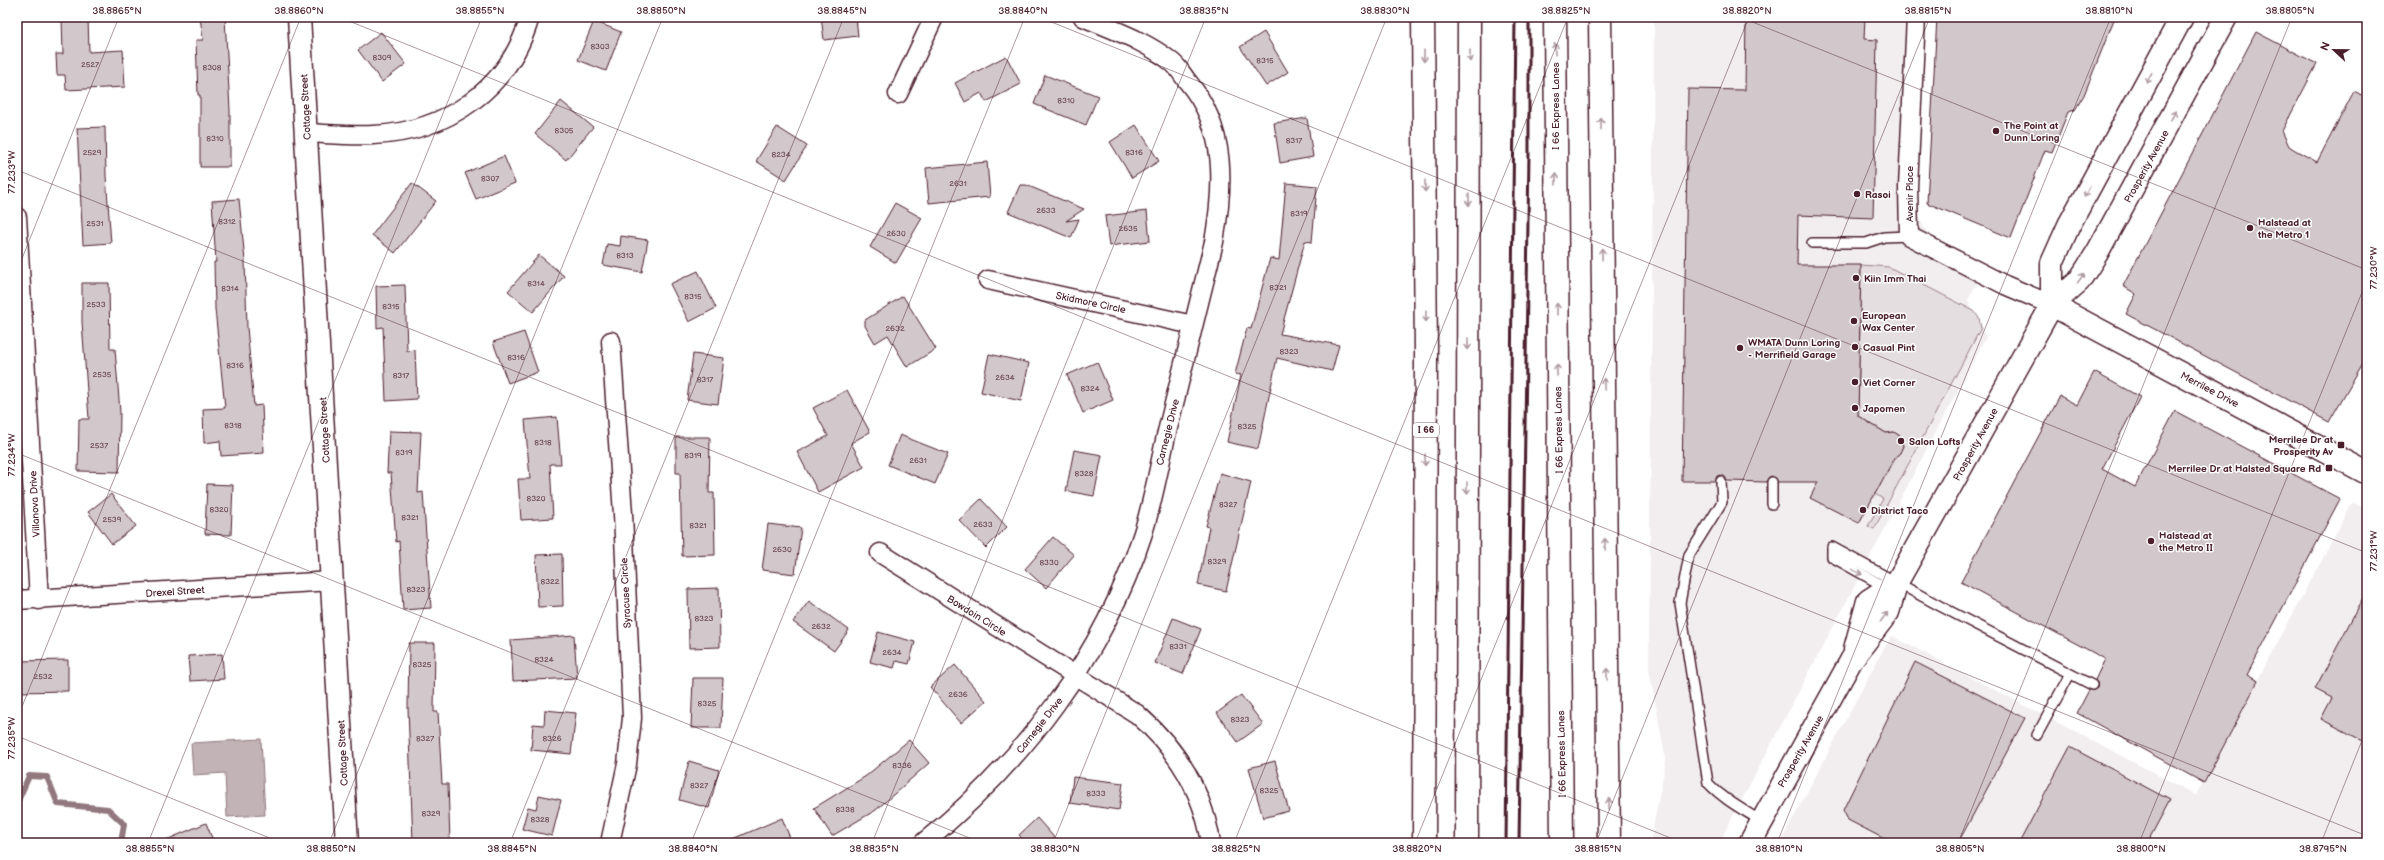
<svg xmlns="http://www.w3.org/2000/svg" width="2384" height="860" viewBox="0 0 2384 860" font-family="'Balsamiq Sans',sans-serif">
<style>
.built{fill:#f2eeef}
.green{fill:#e5dee0;stroke:#987e86}
.water{fill:#c1b3b6;stroke:#91787e}
.lines{fill:none;stroke-linecap:round;stroke-linejoin:round}
.stream{stroke:#91787e;stroke-width:6}
.building{fill:#d2c7cb;stroke:#4a1f2b}
.service-casing{stroke:#4a1f2b;stroke-width:12}
.minor-casing{stroke:#4a1f2b;stroke-width:21}
.tertiary-casing{stroke:#4a1f2b;stroke-width:25}
.secondary-casing{stroke:#4a1f2b;stroke-width:25}
.motorway-casing{stroke:#4a1f2b;stroke-width:25}
.service{stroke:#fff;stroke-width:9}
.minor{stroke:#fff;stroke-width:18}
.tertiary{stroke:#fff;stroke-width:22}
.secondary{stroke:#fff;stroke-width:22}
.motorway{stroke:#fff;stroke-width:22}
.rail{stroke:#4a1f2b;stroke-width:3}
.oneway{stroke:#ae9aa0}
.ticks{fill:none;stroke:#4a1f2b;stroke-width:1;stroke-opacity:0.45}
.poi-dot{fill:#4a1f2b;stroke:#fff;stroke-width:1.5}
.labels{text-anchor:middle;stroke-width:3;stroke-linejoin:round;paint-order:stroke}
.number-label{font-size:8px;fill:#6c4953}
.shield{fill:#fff;stroke:#80626b;stroke-width:1}
.shield-label{font-size:9px;font-weight:bold;fill:#4a1f2b}
.street-label{font-size:10px;fill:#4a1f2b;stroke:#fff}
.poi-label{font-size:10px;font-weight:bold;fill:#4a1f2b;stroke:#fff;text-anchor:start}
.neatline{fill:none;stroke:#4a1f2b;stroke-width:1.5}
.ticks-label{font-size:10px;text-anchor:middle;fill:#4a1f2b}
</style>
<rect width="100%" height="100%" fill="#fff"/>
<filter id="ink" filterUnits="userSpaceOnUse"><feTurbulence type="fractalNoise" baseFrequency=".025" numOctaves="2"/><feDisplacementMap in="SourceGraphic" scale="8" xChannelSelector="R" yChannelSelector="G"/><feConvolveMatrix kernelMatrix="1 2 1 2 8 2 1 2 1" color-interpolation-filters="sRGB"/></filter>
<g filter="url(#ink)">
<!-- built -->
<path class="built" d="M1654,17h266l-5,188 8,21 9,12 53,30 -17,32 18,37 -267,506h-69l16,-82 -17,-92z
M2353,502l14,8v333h-587l103,-193 9,-14 304,159z"/>
<!-- green -->
<path class="green" d="M1861,265l28,2 85,44 5,7 2,10 -107,201 -6,-3 15,-27 -8,-5 28,-48 -3,-10 -6,-4 -8,1 -28,-17z"/>
<!-- water -->
<path class="water" d="M261,739l4,76 -38,2 -2,-44 -32,2 -2,-32z"/>
<g class="lines">
<!-- stream -->
<path class="stream" d="M17,803l12,-27 18,1 11,27 50,5 16,15 -3,19"/>
</g>
<!-- building -->
<path class="building" d="M62,17h26l1,35 34,-2 2,37 -59,3 -1,-15h-8l-1,-21h7z
M200,17h25l5,93v57h-30v-72h-2l-2,-55h7z
M821,17h35l2,19 -34,4z
M1746,17h119l-1,22 13,1 -4,178 -75,-3 -1,50h64l-3,151 28,17 8,-1 6,4 3,10 -3,7 -5,4 -36,66 -49,-25 8,-16h-40l-6,-6 -3,1 -3,5 -39,-1 -6,-6 -4,1 -2,5h-33l6,-392 57,1z
M1937,17h178l-31,78 -9,15 -7,2 -16,40 -7,-2 -34,88 -84,-35z
M594,21l27,11 -15,39 -28,-11z
M381,32l25,32 -24,18 -24,-32z
M1264,32l24,40 -22,14 -26,-39z
M2256,32l61,32 -35,67 7,15 6,4 22,12 37,-71 13,7v258l-38,66 -203,-108 10,-20 -13,-8z
M1006,56l15,28 -35,18 -5,-9 -16,9 -10,-19z
M1045,75l53,21 -12,29 -52,-21z
M561,101l32,26 -27,33 -31,-26z
M1307,118l6,39 -33,6 -6,-40z
M1136,125l23,36 -27,17 -22,-36z
M105,127l1,49 5,67 -28,2 -6,-117z
M777,127l30,19 -21,34 -30,-19z
M504,156l11,27 -39,16 -11,-26z
M987,162l3,35 -61,6 -3,-35z
M412,183l24,18 -41,52 -23,-18z
M1286,183l31,3 -5,56 -7,-1 -25,93 59,11 -7,26 -55,-13 -19,91 -31,-7 14,-67 -6,-1 12,-46 4,1 19,-71 9,2z
M1020,185h6l58,24 -18,12 13,-2 -8,19 -63,-26z
M239,199l6,62 2,66 7,79 8,-1 2,48 -43,3 -1,-15 -16,2 -1,-34 22,-1 -10,-99 -1,-47h2l-4,-61z
M895,203l27,15 -26,45 -26,-16z
M1147,211l3,30 -41,5 -4,-30z
M621,236l27,4 -6,32 -39,-7 4,-21 13,2z
M539,255l25,21 -31,36 -25,-21z
M698,271l18,37 -27,14 -19,-38z
M82,283h27l1,66h5l5,63 -1,60 -41,-1 1,-52h10l-7,-97z
M405,285l2,66 8,-1 2,49 -31,2 -3,-74 -6,1 -1,-42z
M903,296l33,53 -29,18 -19,-32 -13,8 -10,-17v-6z
M524,332l14,40 -30,11 -15,-41z
M693,354l31,4 -6,46 -31,-4z
M989,354l40,9 -8,38 -40,-9z
M1097,362l16,38 -30,13 -16,-38z
M2094,372l46,25 -38,72 33,18 40,-76 165,88 -93,176 11,6 -54,102 -127,-70 12,-23 8,-2 1,-4 -3,-4 10,-21 -144,-77 99,-186 17,9z
M847,390l23,42 -19,11 13,24 -46,25 -21,-40 31,-16 -15,-28z
M557,417l4,47h-11l3,54 -32,2 -3,-41h12l-5,-59z
M389,431l32,1 -3,61 5,-1 8,116 -28,2 -4,-69 -3,1 -5,-69h-4z
M900,435l48,19 -13,30 -47,-19z
M676,437h34l-1,56h5l1,62 -33,1 -2,-83h-4z
M1074,450l28,5 -8,41 -28,-5z
M1220,473l31,9 -25,109 -28,-6 11,-58 -3,-1z
M207,484l26,1 -2,50 -26,-1z
M111,494l25,32 -24,18 -24,-32z
M981,499l26,28 -21,21 -27,-28z
M768,524l33,4 -6,46 -33,-4z
M1053,537l21,18 -28,33 -21,-19z
M562,554l1,52 -25,1 -2,-52z
M719,588l1,59 -31,1 -1,-59z
M2367,590v153l-46,-24 11,-21 -17,-9z
M809,601l40,29 -15,21 -41,-29z
M1173,618l28,11 -18,45 -28,-11z
M878,632l37,10 -6,22 -13,-3 -2,7 -24,-6z
M574,635l3,43 -64,3 -2,-41z
M409,643h26l-1,69h4l4,72h6l2,57 -37,2 -5,-135z
M222,654l2,25 -34,2 -2,-25z
M68,660v31l-51,1v-31z
M1915,662l110,56 -67,125h-66l-44,-23 -5,-10z
M955,665l31,36 -25,22 -31,-36z
M693,678h30l-2,50h-30z
M1241,695l22,29 -25,18 -21,-29z
M545,710l31,3 -5,41 -40,-4 2,-26 11,1z
M909,740l20,23 -53,47 -44,26 -18,-28 52,-32z
M2070,747l100,53 -23,43h-128z
M689,761l30,9 -10,38 -30,-8z
M1275,761l14,50 -26,7 -14,-50z
M1073,777l50,6 -4,27 -49,-7z
M539,795l22,5 -9,36 -30,-7 6,-22 8,2z
M782,818l10,25h-68z
M1037,818l22,25h-33l-7,-8z
M206,823l8,20h-55z"/>
<g class="lines">
<defs>
<path id="service" d="M1812,243h54l18,-6 25,-1
M1721,481l1,21 -33,53 -9,48 28,180c15,16 34,26 53,38
M1772,482v22
M1887,588l-55,-31v-10l108,59 152,79
M2037,735l33,-61"/>
<path id="minor" d="M1916,17l-8,170 1,49 96,49 47,20
M898,94l36,-77
M306,133c23,1 45,3 67,2 74,-3 136,-46 157,-118
M17,217l22,383
M988,280l205,45
M880,553l257,161c40,35 66,76 74,129
M17,600l315,-19
M610,843l17,-79 5,-46 -9,-204 -12,-173
M923,843c100,-81 180,-186 220,-310 10,-32 16,-65 23,-97 16,-65 32,-130 48,-194 10,-57 13,-113 -26,-160 -5,-6 -9,-14 -15,-19 -25,-21 -59,-33 -90,-46"/>
<path id="tertiary" d="M299,17l48,826
M2052,305l315,168"/>
<path id="secondary" d="M2052,305v-42l17,-38 113,-208
M1855,649l13,-48 29,-19
M1750,843l102,-184 36,-47 9,-30 155,-277 27,-24 18,-28 129,-236"/>
<path id="motorway" d="M1423,17l3,336 -2,490
M1555,17l7,826
M1600,17l9,826
M1467,843l2,-826"/>
</defs>
<!-- service casing -->
<use href="#service" class="service-casing"/>
<!-- minor casing -->
<use href="#minor" class="minor-casing"/>
<!-- tertiary casing -->
<use href="#tertiary" class="tertiary-casing"/>
<!-- secondary casing -->
<use href="#secondary" class="secondary-casing"/>
<!-- motorway casing -->
<use href="#motorway" class="motorway-casing"/>
<!-- service -->
<use href="#service" class="service"/>
<!-- minor -->
<use href="#minor" class="minor"/>
<!-- tertiary -->
<use href="#tertiary" class="tertiary"/>
<!-- secondary -->
<use href="#secondary" class="secondary"/>
<!-- motorway -->
<use href="#motorway" class="motorway"/>
<!-- rail -->
<path class="rail" d="M1506,843l9,-826
M1519,843l10,-691v-135"/>
</g>
<!-- one-way arrows -->
<defs><path id="oneway-shaft" d="M-6 0H5M1.5-3L5.5 0L1.5 3" fill="none" stroke-width="1.6" stroke-linecap="round" stroke-linejoin="round"/></defs>
<g class="oneway">
<use href="#oneway-shaft" transform="translate(1555 49) rotate(-90)"/>
<use href="#oneway-shaft" transform="translate(1424 56) rotate(90)"/>
<use href="#oneway-shaft" transform="translate(1470 56) rotate(90)"/>
<use href="#oneway-shaft" transform="translate(2149 78) rotate(118)"/>
<use href="#oneway-shaft" transform="translate(2173 116) rotate(-62)"/>
<use href="#oneway-shaft" transform="translate(1601 124) rotate(-90)"/>
<use href="#oneway-shaft" transform="translate(1556 179) rotate(-90)"/>
<use href="#oneway-shaft" transform="translate(1425 186) rotate(90)"/>
<use href="#oneway-shaft" transform="translate(2087 192) rotate(118)"/>
<use href="#oneway-shaft" transform="translate(1469 200) rotate(90)"/>
<use href="#oneway-shaft" transform="translate(1602 254) rotate(-91)"/>
<use href="#oneway-shaft" transform="translate(2081 278) rotate(-54)"/>
<use href="#oneway-shaft" transform="translate(1557 309) rotate(-90)"/>
<use href="#oneway-shaft" transform="translate(1426 316) rotate(90)"/>
<use href="#oneway-shaft" transform="translate(1468 344) rotate(90)"/>
<use href="#oneway-shaft" transform="translate(1557 370) rotate(-91)"/>
<use href="#oneway-shaft" transform="translate(1604 384) rotate(-91)"/>
<use href="#oneway-shaft" transform="translate(1425 460) rotate(90)"/>
<use href="#oneway-shaft" transform="translate(1467 488) rotate(90)"/>
<use href="#oneway-shaft" transform="translate(1605 544) rotate(-91)"/>
<use href="#oneway-shaft" transform="translate(1857 572) rotate(28)"/>
<use href="#oneway-shaft" transform="translate(1884 617) rotate(-53)"/>
<use href="#oneway-shaft" transform="translate(1607 674) rotate(-91)"/>
<use href="#oneway-shaft" transform="translate(1609 804) rotate(-91)"/>
</g>
</g>
<!-- ticks -->
<path class="ticks" d="M339,17l2028,819M1039,17l1328,536M1740,17l627,253M17,170l1666,673M17,271l102,-254M17,453l965,390M17,719l284,-702M17,736l265,107M148,843l334,-826M329,843l334,-826M510,843l334,-826M691,843l334,-826M872,843l334,-826M1053,843l334,-826M1234,843l334,-826M1415,843l334,-826M1596,843l334,-826M1777,843l334,-826M1958,843l334,-826M2139,843l228,-563M2321,843l46,-115"/>
<!-- markers -->
<g class="poi-dot">
<circle cx="1996" cy="131" r="4"/>
<circle cx="1857" cy="194" r="4"/>
<circle cx="2250" cy="228" r="4"/>
<circle cx="1856" cy="278" r="4"/>
<circle cx="1854" cy="321" r="4"/>
<circle cx="1855" cy="347" r="4"/>
<circle cx="1740" cy="348" r="4"/>
<circle cx="1855" cy="382" r="4"/>
<circle cx="1855" cy="408" r="4"/>
<circle cx="1901" cy="441" r="4"/>
<rect x="2337" y="441" width="8" height="8" rx="2"/>
<rect x="2325" y="464" width="8" height="8" rx="2"/>
<circle cx="1863" cy="510" r="4"/>
<circle cx="2151" cy="541" r="4"/>
</g>
<g class="labels">
<!-- number labels -->
<g class="number-label">
<text x="600" y="49">8303</text>
<text x="382" y="60">8309</text>
<text x="1265" y="63">8315</text>
<text x="90" y="67">2527</text>
<text x="212" y="70">8308</text>
<text x="1066" y="103">8310</text>
<text x="564" y="133">8305</text>
<text x="215" y="141">8310</text>
<text x="1294" y="143">8317</text>
<text x="92" y="155">2529</text>
<text x="1134" y="155">8316</text>
<text x="781" y="157">8234</text>
<text x="490" y="181">8307</text>
<text x="958" y="186">2631</text>
<text x="1046" y="213">2633</text>
<text x="1299" y="216">8319</text>
<text x="227" y="224">8312</text>
<text x="95" y="226">2531</text>
<text x="1128" y="231">2635</text>
<text x="896" y="236">2630</text>
<text x="625" y="258">8313</text>
<text x="536" y="286">8314</text>
<text x="1278" y="290">8321</text>
<text x="230" y="291">8314</text>
<text x="693" y="299">8315</text>
<text x="96" y="307">2533</text>
<text x="391" y="309">8315</text>
<text x="895" y="331">2632</text>
<text x="1289" y="354">8323</text>
<text x="516" y="360">8316</text>
<text x="235" y="368">8316</text>
<text x="102" y="377">2535</text>
<text x="401" y="378">8317</text>
<text x="1005" y="380">2634</text>
<text x="705" y="382">8317</text>
<text x="1090" y="391">8324</text>
<text x="233" y="428">8318</text>
<text x="1247" y="429">8325</text>
<text x="543" y="445">8318</text>
<text x="99" y="448">2537</text>
<text x="404" y="455">8319</text>
<text x="693" y="458">8319</text>
<text x="918" y="463">2631</text>
<text x="1084" y="476">8328</text>
<text x="536" y="501">8320</text>
<text x="1228" y="507">8327</text>
<text x="219" y="512">8320</text>
<text x="410" y="520">8321</text>
<text x="112" y="522">2539</text>
<text x="983" y="527">2633</text>
<text x="698" y="528">8321</text>
<text x="782" y="552">2630</text>
<text x="1217" y="564">8329</text>
<text x="1049" y="565">8330</text>
<text x="550" y="584">8322</text>
<text x="416" y="592">8323</text>
<text x="704" y="621">8323</text>
<text x="821" y="629">2632</text>
<text x="1178" y="649">8331</text>
<text x="892" y="655">2634</text>
<text x="544" y="662">8324</text>
<text x="422" y="667">8325</text>
<text x="43" y="679">2532</text>
<text x="958" y="697">2636</text>
<text x="707" y="706">8325</text>
<text x="1240" y="722">8323</text>
<text x="425" y="741">8327</text>
<text x="552" y="741">8326</text>
<text x="902" y="768">8336</text>
<text x="699" y="788">8327</text>
<text x="1269" y="793">8325</text>
<text x="1096" y="796">8333</text>
<text x="845" y="812">8338</text>
<text x="431" y="816">8329</text>
<text x="540" y="822">8328</text>
</g>
<!-- shield labels -->
<rect class="shield" x="1413" y="423" width="26" height="14" rx="3"/>
<g class="shield-label">
<text x="1426" y="433">I 66</text>
</g>
<!-- street labels -->
<g class="street-label">
<text transform="translate(1555 106) rotate(-90)" y="4">I 66 Express Lanes</text>
<text transform="translate(305 107) rotate(-93)" y="4">Cottage Street</text>
<text transform="translate(2146 166) rotate(-61)" y="4">Prosperity Avenue</text>
<text transform="translate(1909 194) rotate(-90)" y="4">Avenir Place</text>
<text transform="translate(1091 302) rotate(12)" y="4">Skidmore Circle</text>
<text transform="translate(2210 389) rotate(28)" y="4">Merrilee Drive</text>
<text transform="translate(324 430) rotate(-93)" y="4">Cottage Street</text>
<text transform="translate(1558 430) rotate(-91)" y="4">I 66 Express Lanes</text>
<text transform="translate(1167 432) rotate(-76)" y="4">Carnegie Drive</text>
<text transform="translate(1975 444) rotate(-61)" y="4">Prosperity Avenue</text>
<text transform="translate(34 504) rotate(-93)" y="4">Villanova Drive</text>
<text transform="translate(175 591) rotate(-4)" y="4">Drexel Street</text>
<text transform="translate(625 593) rotate(-93)" y="4">Syracuse Circle</text>
<text transform="translate(977 615) rotate(32)" y="4">Bowdoin Circle</text>
<text transform="translate(1039 725) rotate(-52)" y="4">Carnegie Drive</text>
<text transform="translate(1800 751) rotate(-60)" y="4">Prosperity Avenue</text>
<text transform="translate(342 753) rotate(-93)" y="4">Cottage Street</text>
<text transform="translate(1561 754) rotate(-91)" y="4">I 66 Express Lanes</text>
</g>
<!-- poi labels -->
<g class="poi-label">
<text x="2004" y="129">The Point at<tspan x="2004" dy="12">Dunn Loring</tspan></text>
<text x="1865" y="198">Rasoi</text>
<text x="2258" y="226">Halstead at<tspan x="2258" dy="12">the Metro 1</tspan></text>
<text x="1864" y="282">Kiin Imm Thai</text>
<text x="1862" y="319">European<tspan x="1862" dy="12">Wax Center</tspan></text>
<text x="1748" y="346">WMATA Dunn Loring<tspan x="1748" dy="12">- Merrifield Garage</tspan></text>
<text x="1863" y="351">Casual Pint</text>
<text x="1863" y="386">Viet Corner</text>
<text x="1863" y="412">Japomen</text>
<text x="2333" y="443" text-anchor="end">Merrilee Dr at<tspan x="2333" dy="12">Prosperity Av</tspan></text>
<text x="1909" y="445">Salon Lofts</text>
<text x="2321" y="472" text-anchor="end">Merrilee Dr at Halsted Square Rd</text>
<text x="1871" y="514">District Taco</text>
<text x="2159" y="539">Halstead at<tspan x="2159" dy="12">the Metro II</tspan></text>
</g>
</g>
<!-- margin -->
<rect width="2384" height="860" fill="none" stroke="#fff" stroke-width="44"/>
<!-- north arrow -->
<g transform="translate(2334 50) rotate(292)" stroke="#ffffff" stroke-width="3" paint-order="stroke">
<path d="M0-3L7 15L0 10L-7 15Z" fill="#4a1f2b"/>
<text y="-6" font-size="11" font-weight="bold" text-anchor="middle" fill="#4a1f2b">N</text>
</g>
<rect x="22" y="22" width="2340" height="816" class="neatline"/>
<g class="ticks-label">
<text x="117" y="14">38.8865°N</text>
<text x="299" y="14">38.8860°N</text>
<text x="480" y="14">38.8855°N</text>
<text x="661" y="14">38.8850°N</text>
<text x="842" y="14">38.8845°N</text>
<text x="1023" y="14">38.8840°N</text>
<text x="1204" y="14">38.8835°N</text>
<text x="1385" y="14">38.8830°N</text>
<text x="1566" y="14">38.8825°N</text>
<text x="1747" y="14">38.8820°N</text>
<text x="1928" y="14">38.8815°N</text>
<text x="2109" y="14">38.8810°N</text>
<text x="2290" y="14">38.8805°N</text>
<text transform="translate(11 172) rotate(-90)" y="4">77.233°W</text>
<text transform="translate(2373 268) rotate(-90)" y="4">77.230°W</text>
<text transform="translate(11 455) rotate(-90)" y="4">77.234°W</text>
<text transform="translate(2373 551) rotate(-90)" y="4">77.231°W</text>
<text transform="translate(11 738) rotate(-90)" y="4">77.235°W</text>
<text x="150" y="852">38.8855°N</text>
<text x="331" y="852">38.8850°N</text>
<text x="512" y="852">38.8845°N</text>
<text x="693" y="852">38.8840°N</text>
<text x="874" y="852">38.8835°N</text>
<text x="1055" y="852">38.8830°N</text>
<text x="1236" y="852">38.8825°N</text>
<text x="1417" y="852">38.8820°N</text>
<text x="1598" y="852">38.8815°N</text>
<text x="1779" y="852">38.8810°N</text>
<text x="1960" y="852">38.8805°N</text>
<text x="2141" y="852">38.8800°N</text>
<text x="2323" y="852">38.8795°N</text>
</g>
</svg>
